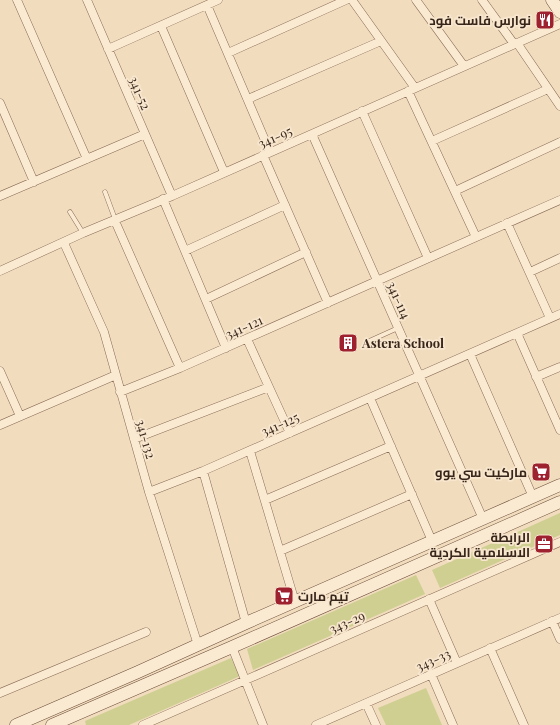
<svg xmlns="http://www.w3.org/2000/svg" width="560" height="725" viewBox="0 0 560 725" font-family="'Playfair Display',Cairo,serif">
<style>
.green{fill:#cfcf92}
.lines{fill:none;stroke-linecap:round;stroke-linejoin:round}
.lane-casing{stroke:#8a6c56;stroke-width:5}
.street-casing{stroke:#8a6c56;stroke-width:9}
.secondary-casing{stroke:#6c4d39;stroke-width:13}
.lane{stroke:#fbead2;stroke-width:4}
.street{stroke:#fbead2;stroke-width:8}
.secondary{stroke:#fbead2;stroke-width:12}
.labels{text-anchor:middle;stroke-width:3.5;stroke-linejoin:round;paint-order:stroke}
.poi-label{font-size:13px;font-weight:bold;fill:#39261b;stroke:#f8e7ce;text-anchor:end}
.street-label{font-size:13px;fill:#39261b;stroke:#f8e7ce}
</style>
<rect width="100%" height="100%" fill="#f1dcbe"/>
<!-- green -->
<path class="green" d="M560,513v22l-120,53 -8,-18z
M416,575l9,19 -172,76 -6,-21z
M231,658l9,18 -111,49h-43l-1,-4z
M426,688l16,37h-56l-8,-17z"/>
<g class="lines">
<defs>
<path id="lane" d="M105,192l10,27
M70,212l13,21
M367,342l31,-14"/>
<path id="street" d="M17,0l70,159
M87,0l85,196
M352,0l63,88
M416,0l48,66
M482,0l32,44
M207,5l63,147
M161,26l63,146
M517,43l43,63
M108,49l110,-49
M228,53l118,-53
M408,91l68,146
M248,99l133,-58
M0,103l34,79
M362,111l66,147
M312,134l171,385
M432,141l116,-52
M263,155l65,148
M455,191l105,-49
M0,196l145,-62
M163,199l63,149
M115,221l65,147
M507,223l43,95
M64,243l40,89 45,160 49,153
M185,251l100,-46
M0,271l83,-38 89,-37 388,-172
M530,272l30,-14
M206,299l100,-47
M517,333l43,97
M247,339l43,94
M470,354l63,143
M0,371l20,45
M536,377l24,-10
M120,392l60,-24 380,-168
M370,398l62,143
M0,425l116,-50
M134,439l135,-52
M250,451l45,151
M203,471l43,152
M149,492l54,-21 357,-157
M265,500l126,-54
M280,551l132,-57
M429,599l28,64
M552,621l8,18
M232,647l31,78
M490,648l34,77
M431,674l22,51
M0,693l146,-61
M366,703l10,22
M143,725l417,-183
M316,725l244,-107"/>
<path id="secondary" d="M552,0l8,12
M16,725l122,-53 108,-49 314,-138
M52,725l180,-78 328,-145"/>
</defs>
<!-- lane casing -->
<use href="#lane" class="lane-casing"/>
<!-- street casing -->
<use href="#street" class="street-casing"/>
<!-- secondary casing -->
<use href="#secondary" class="secondary-casing"/>
<!-- lane -->
<use href="#lane" class="lane"/>
<!-- street -->
<use href="#street" class="street"/>
<!-- secondary -->
<use href="#secondary" class="secondary"/>
</g>
<!-- icons -->
<defs>
<symbol id="restaurant-square" viewBox="-11 -11 22 22"><rect x="-9" y="-9" width="18" height="18" rx="4" fill="#9e2130" stroke="#f8e7ce"/><path d="M-5-6h1v4h1v-4h1v4h1v-4h1v5L-1.5 .5V6h-2V.5L-5-1ZM5-6V6H3V1.5H1.5Q1.5-4 5-6Z" fill="#fff"/></symbol>
<symbol id="building-square" viewBox="-11 -11 22 22"><rect x="-9" y="-9" width="18" height="18" rx="4" fill="#9e2130" stroke="#f8e7ce"/><path d="M-4-6H4V6H1V3H-1V6H-4ZM-2.5-4.3h1.7v1.8h-1.7ZM.8-4.3h1.7v1.8H.8ZM-2.5-1h1.7V.8h-1.7ZM.8-1h1.7V.8H.8Z" fill="#fff"/></symbol>
<symbol id="supermarket-square" viewBox="-11 -11 22 22"><rect x="-9" y="-9" width="18" height="18" rx="4" fill="#9e2130" stroke="#f8e7ce"/><path d="M-6-5.5h2.5l.6 2H6L4.5 2H-2.5L-4.4-4H-6ZM-1.5 3.2a1.3 1.3 0 1 0 .1 0ZM3 3.2a1.3 1.3 0 1 0 .1 0Z" fill="#fff"/></symbol>
<symbol id="office-square" viewBox="-11 -11 22 22"><rect x="-9" y="-9" width="18" height="18" rx="4" fill="#9e2130" stroke="#f8e7ce"/><path d="M-6-3h4V-5.5h4V-3h4V5H-6ZM-1-4.5V-3h2v-1.5ZM-6 0V1H6V0Z" fill="#fff"/></symbol>
</defs>
<g fill-rule="evenodd">
<use href="#restaurant-square" x="534" y="9" width="22" height="22"/>
<use href="#building-square" x="337" y="332" width="22" height="22"/>
<use href="#supermarket-square" x="530" y="461" width="22" height="22"/>
<use href="#office-square" x="533" y="533" width="22" height="22"/>
<use href="#supermarket-square" x="273" y="585" width="22" height="22"/>
</g>
<g class="labels">
<!-- poi labels -->
<g class="poi-label">
<text x="531" y="25">نوارس فاست فود</text>
<text x="362" y="348" text-anchor="start">Astera School</text>
<text x="527" y="477">ماركيت سي يوو</text>
<text x="530" y="542">الرابطة<tspan x="530" dy="15">الاسلامية الكردية</tspan></text>
<text x="298" y="601" text-anchor="start">تیم مارت</text>
</g>
<!-- street labels -->
<g class="street-label">
<text transform="translate(140 93) rotate(67)" y="5">341-52</text>
<text transform="translate(275 137) rotate(-24)" y="5">341-95</text>
<text transform="translate(399 300) rotate(66)" y="5">341-114</text>
<text transform="translate(244 327) rotate(-24)" y="5">341-121</text>
<text transform="translate(280 424) rotate(-24)" y="5">341-125</text>
<text transform="translate(146 439) rotate(74)" y="5">341-132</text>
<text transform="translate(347 622) rotate(-24)" y="5">343-29</text>
<text transform="translate(433 660) rotate(-24)" y="5">343-33</text>
</g>
</g>
</svg>
